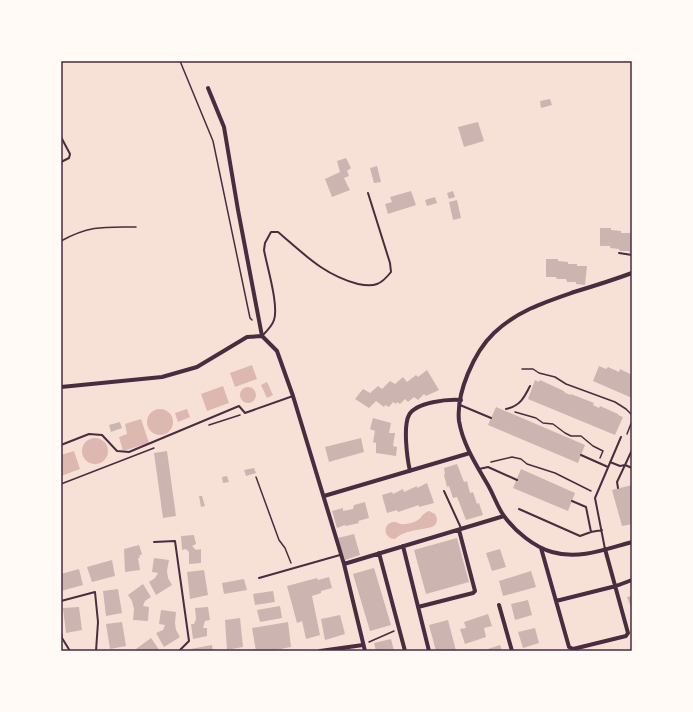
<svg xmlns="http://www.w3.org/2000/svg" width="693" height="712" viewBox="0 0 693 712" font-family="'Work Sans',sans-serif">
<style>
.water{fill:#dcb8b0}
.building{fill:#ccb4b1}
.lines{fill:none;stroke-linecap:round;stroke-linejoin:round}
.path{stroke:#4a2c40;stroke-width:1.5}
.service{stroke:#4a2c40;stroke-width:2}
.minor{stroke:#4a2c40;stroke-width:4}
.neatline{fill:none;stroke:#4a2c40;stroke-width:1.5}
</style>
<rect width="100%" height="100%" fill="#f7e1d7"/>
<!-- water -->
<path class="water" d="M252,365l5,14 -22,8 -5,-14z
M267,382l6,13 -6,3 -6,-13z
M223,386l6,17 -22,8 -6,-17z
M240 395a8 8 0 1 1 16 0a8 8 0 1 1-16 0Z
M187,409l3,8 -12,5 -3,-9z
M147 422a13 13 0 1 1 26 0a13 13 0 1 1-26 0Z
M141,419l8,24 -26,8 -4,-14 8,-3 -2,-10z
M82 451a13 13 0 1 1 26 0a13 13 0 1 1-26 0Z
M74,451l6,18 -19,7v-21z
M429,511l6,3c3,5 3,10 -3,13 -11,3 -28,3 -37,12 -3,0 -6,-1 -8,-4 -4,-6 1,-14 8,-13 2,0 4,2 6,2 3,1 10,-1 13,-2 7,-2 8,-9 15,-11z"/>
<!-- building -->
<path class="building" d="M550,99l2,6 -11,3 -1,-7z
M478,122l6,19 -20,6 -6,-20z
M346,158l5,10 -4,3 2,5 -5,2 6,12 -18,7 -7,-18 15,-7 -3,-11z
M377,166l4,16 -7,1 -4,-15z
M411,191l5,14 -28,9 -3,-10 7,-2 -2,-5z
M453,191l2,6 -6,2 -2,-6z
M435,197l2,6 -10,3 -2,-6z
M457,200l4,18 -8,2 -4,-18z
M600,228h11v2l10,1v2h9l1,2h1v18h-2l-1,-2h-9l-1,-2 -9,-1v-2h-10z
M546,259h12v2l10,1v2h9v2h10l-2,19 -9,-1v-2h-9l-1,-3h-9l-1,-2h-10z
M599,366l7,3 2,-2 11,5 1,-3 12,6v23l-39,-17z
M427,370l12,20 -13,6 -2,-2 -6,6 -4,-3 -6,5 -3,-3 -5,5 -3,-2 -1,2 -3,-2 -4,5 -4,-2 -1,2 -8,-6 -7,7 -14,-9 8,-10 7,4 8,-7 4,3 8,-8 5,3 8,-7 4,5 9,-7 2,2z
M535,380l4,2 1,-2 24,11v1l4,2 3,1v-1l23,9 -1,2 6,3 1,-2 18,8v1l5,2 -8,18 -87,-36z
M496,407l89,38 -7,18 -90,-38z
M373,418l18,5 -2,10h6l-2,13 4,1 -1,9 -20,-3v-10l-3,-1 2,-11 -5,-2z
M120,422l2,6 -11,4 -2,-7z
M361,438l3,14 -35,10 -4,-15z
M167,451l9,65 -13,2 -9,-65z
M457,464l7,18 3,-1 3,12 3,-1 4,12 2,-1 4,12 -17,5 -9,-23 -4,1 -4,-12 -2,1 -3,-12 1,-1 -1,-6z
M254,468l2,5 -10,3 -2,-6z
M521,469l54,24 -7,18 -55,-23z
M227,476l2,6 -6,1 -1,-6z
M427,483l7,20 -15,4v-2l-21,7 -1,-2 -10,3 -5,-18 10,-3 1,2 10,-5 1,3 13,-6v2z
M632,485v39l-10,2 -10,-36z
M199,496h3l3,10 -4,1z
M365,502l4,16 -11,3 1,2 -13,3 -1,-1 -8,3 -5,-17 11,-3v3l10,-2 1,-4z
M354,534l6,21 -15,5 -7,-22z
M194,535l2,9 -4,2 4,4 5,-1v14l-12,1v-12l-3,-3 -4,1 -1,-14z
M457,538l12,44 -43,12 -12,-44z
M139,545l3,9 -3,2 1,2h-2l2,12 -15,2 -1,-23z
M500,549l6,18 -14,4 -6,-18z
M154,558l15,2 -2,11 1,7 4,7 -16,10 -7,-13 6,-4 3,-5 -6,-1z
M112,560l3,16 -23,6 -5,-15z
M374,568l17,57 -21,6 -17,-57z
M79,569l4,16 -22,6v-17z
M204,570l4,25 -18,4 -3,-27z
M531,571l5,16 -33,9 -4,-15z
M329,577l3,11 -11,3v2l-9,3 8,39 -14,4 -4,-18 -5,2 -10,-37 30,-8 1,2z
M244,579l3,11 -23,4 -2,-11z
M143,584l8,13 -6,4 -2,5 6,1 -1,14 -15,-1 1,-11 -2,-8 -4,-6z
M118,589l4,24 -16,3 -3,-25z
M273,591l2,11 -20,3 -2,-11z
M632,596v14l-5,-13z
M528,600l4,15 -17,5 -4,-16z
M280,606l2,12 -22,4 -3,-12z
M79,607l3,23 -16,3 -3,-25z
M208,607l2,13 -5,1 -2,7h4v8l-14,3 -2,-15h3l2,-5 -1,-11z
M161,610l15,2 -1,11 1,7 4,7 -16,10 -8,-14 7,-3 2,-5 -6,-1z
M488,614l4,12 -8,2 2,9 -21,7 -5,-15 6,-1 -2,-6z
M340,615l5,19 -20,6 -4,-21z
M240,618l3,29 -16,3 -2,-30z
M448,620l8,31h-20l-7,-26z
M122,622l4,24 -16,3 -4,-25z
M288,622l3,25 -21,4h-14l-4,-23z
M535,628l4,15 -16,5 -5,-16z
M151,638l9,13h-23l-1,-2z
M391,639l3,12h-18l-2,-8z
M212,645l1,6h-28v-1z
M500,645l2,6h-20z"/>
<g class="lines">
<!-- path -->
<path class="path" d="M180,61l33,80 37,177 2,2
M61,241c29,-16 44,-14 75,-14
M522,369h11l6,4 16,4 11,7 49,18 11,7 6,6
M515,412l21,6 7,5 10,1 12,9 6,3h10l12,10 10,5 -3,7
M209,425l31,-10
M627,434l5,-13
M491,462l21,-5 9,2 6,5 28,9 36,18
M256,477l23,63 6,8 6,15
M61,484l93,-36
M369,642l25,-11"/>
<!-- service -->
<path class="service" d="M518,61h2
M61,137l9,17 -1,4 -8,4
M619,253l13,2
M263,335c4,-4 9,-9 11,-15 5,-15 -7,-53 -10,-70l1,-7 6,-11h7c27,23 46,43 80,52 5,1 14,2 19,0 6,-2 10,-7 14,-12l-1,-9 -22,-70
M460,405l31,13
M506,409c14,-3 18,-11 24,-23
M61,445l28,-11 13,1 15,16 12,1 110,-46 6,7 48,-17
M581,455l27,12
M610,462l10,4 5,-1 7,-15
M479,469l9,-2 29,13
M618,488l-1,-6 8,-17 7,3
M444,491l17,37
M572,501l14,6 5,25 11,-2
M519,509l61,27 11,-4
M154,542l21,-1 14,100 -10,10
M605,549l-10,-51 26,-61
M259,578l81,-23
M61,601l34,-9 3,30 -2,29
M61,632l1,6 8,13"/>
<!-- minor -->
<path class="minor" d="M208,88l16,39 14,83 24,126 15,15 16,45 51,168 21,87
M632,273c-19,7 -38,13 -58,19 -29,10 -57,19 -80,41 -20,19 -38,60 -35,88 4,24 18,45 30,66 5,9 9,21 15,29 11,15 30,31 48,36 27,8 54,-3 80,-10
M61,387l101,-10 35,-10 50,-30 15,-1
M410,471c-3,-13 -7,-45 -1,-56 7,-13 39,-16 52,-15
M324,496l146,-43
M403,546l26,105
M541,548l28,99 4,2 53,-13 2,-3 -23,-84
M379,553l26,98
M344,564l160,-48
M556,601l60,-15 16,-6
M499,605l13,46
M418,607l55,-14 2,-2 -16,-61
M320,651l43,-6"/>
</g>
<!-- border -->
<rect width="693" height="712" fill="none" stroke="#fffaf5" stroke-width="124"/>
<rect x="62" y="62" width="569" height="588" class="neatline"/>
</svg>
